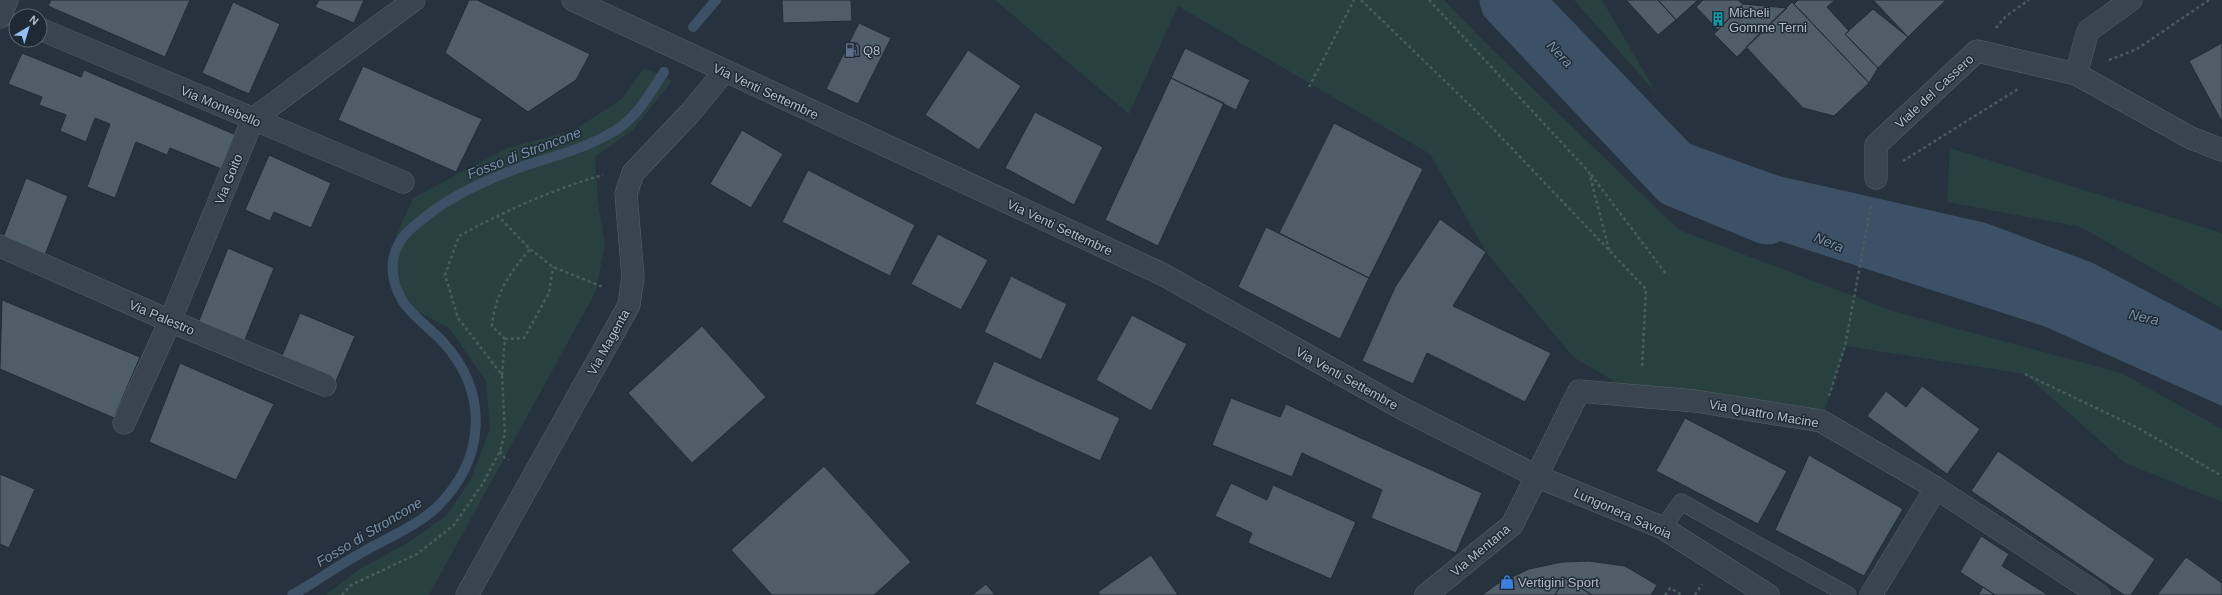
<svg xmlns="http://www.w3.org/2000/svg" width="2222" height="595" viewBox="0 0 2222 595" font-family="Helvetica,sans-serif">
<style>
.green{fill:#294040}
.water{fill:#3c5166}
.lines{fill:none;stroke-linecap:round;stroke-linejoin:round}
.stream{stroke:#3c5166;stroke-width:10}
.river{stroke:#3c5166;stroke-width:57}
.building{fill:#4f5d69;stroke:#212b35}
.service-casing{stroke:#58626c;stroke-width:17}
.minor-casing{stroke:#58626c;stroke-width:23}
.tertiary-casing{stroke:#58626c;stroke-width:23}
.path{stroke:#485d5e;stroke-width:2.5;stroke-dasharray:3 3;stroke-linecap:butt}
.service{stroke:#3a444e;stroke-width:16}
.minor{stroke:#3a444e;stroke-width:22}
.tertiary{stroke:#3a444e;stroke-width:22}
.labels{text-anchor:middle;stroke-width:3;stroke-linejoin:round;paint-order:stroke}
.poi-label{font-size:13px;fill:#b6bfc9;stroke:#1f2933;text-anchor:start}
.street-label{font-size:13px;fill:#b6bfc9;stroke:#1f2933}
.water-label{font-size:14px;font-style:italic;fill:#7892aa;stroke:#1f2933}
</style>
<rect width="100%" height="100%" fill="#26323e"/>
<!-- green -->
<path class="green" d="M995,0h449l46,47 189,183 217,82 225,61 101,56v73l-97,-39 -100,-89 -179,-28 -25,75 -181,-25 -67,-39 -87,-105 -56,-98 -252,-148 -49,108z
M1574,0h28l55,94z
M644,68l28,13 -39,49 -38,27 3,45 7,42 -9,47 -167,304h-104l35,-26 49,-27 38,-27 24,-36 19,-50 -4,-48 -37,-53 -41,-21 -11,-32v-41l16,-36 94,-50 65,-17 50,-32z
M1950,148l272,85v76l-141,-82 -134,-25z"/>
<!-- water -->
<path class="water" d="M1481,0h71l138,144 89,32 207,47 107,40 129,68v75l-176,-79 -291,-94 -208,-158z"/>
<g class="lines">
<!-- stream -->
<path class="stream" d="M693,27l23,-27
M292,595c24,-13 45,-29 69,-42 24,-14 54,-26 75,-45 49,-48 54,-113 8,-165 -12,-14 -32,-26 -42,-43 -9,-16 -13,-35 -5,-53 5,-12 17,-21 27,-29 29,-24 66,-40 103,-53 29,-9 62,-18 89,-35 22,-14 34,-37 48,-58"/>
<!-- river -->
<path class="river" d="M1508,0l169,179 90,37"/>
</g>
<!-- building -->
<path class="building" d="M51,0h139l-25,57 -117,-51z
M319,0h45l-10,23 -39,-16z
M469,0h8l113,54 -14,26 -48,32 -83,-59z
M782,0h69l1,21 -69,2z
M1626,0h32l18,20 -18,15z
M1658,0h40l-22,20z
M1703,0h35l5,4 -25,26 -22,-23z
M1798,0h37l-8,7 22,24 -4,3 33,34 -9,15 -75,-79z
M1873,0h73l-38,37z
M233,2l47,22 -31,70 -47,-21z
M1792,2l77,81 -35,33 -31,-8 -57,-61z
M1743,4l44,4 -50,49 -23,-23z
M1873,9l35,28 -30,31 -33,-34z
M859,23l32,15 -33,66 -32,-15z
M2222,43v79l-33,-61z
M1185,48l65,32 -14,30 -65,-32z
M968,50l53,36 -42,64 -54,-35z
M22,53l59,24 3,-7 152,65 -12,35 -54,-22 -3,7 -31,-13 -21,56 -28,-11 23,-63 -15,-6 -9,24 -26,-11 6,-16 -27,-10 3,-8 -34,-13z
M363,66l119,53 -26,53 -118,-52z
M1171,78l53,25 -66,143 -53,-26z
M1035,112l68,35 -29,58 -69,-37z
M1334,123l89,46 -54,109 -90,-45z
M742,130l41,24 -32,54 -41,-24z
M269,155l62,28 -20,45 -37,-16 -4,9 -25,-11z
M808,170l107,55 -25,51 -108,-54z
M26,178l42,18 -25,64 -42,-17z
M1440,219l46,33 -33,54 98,47 -26,49 -98,-49 -14,31 -51,-23 33,-74z
M1266,227l103,51 -29,61 -102,-52z
M938,234l50,26 -27,50 -50,-26z
M228,248l46,20 -30,74 -46,-19z
M1011,276l56,28 -26,56 -57,-28z
M2,300l138,57 -26,61 -114,-49z
M300,313l55,23 -19,45 -55,-23z
M1132,315l55,29 -36,67 -55,-31z
M702,326l64,71 -74,66 -64,-70z
M994,361l126,57 -20,43 -125,-57z
M180,363l94,41 -38,76 -87,-38z
M1922,386l58,43 -33,45 -80,-58 19,-25 20,16z
M1231,398l49,19 6,-13 196,89 -26,60 -85,-35 11,-28 -80,-37 -10,24 -80,-32z
M1685,418l102,53 -29,53 -102,-53z
M1998,451l157,108 -24,36h-7l-153,-104z
M1809,455l94,54 -39,67 -89,-46z
M824,466l87,96 -37,33h-102l-41,-45z
M0,474l35,15 -26,59 -9,-4z
M1231,483l36,17 6,-15 83,37 -25,57 -83,-36 4,-10 -37,-17z
M1981,536l28,18 -7,12 46,29h-53l-35,-23z
M1151,555l27,40h-78l-2,-3z
M2186,557l36,26v12h-65z
M1589,561l36,5 32,19 -6,10h-59l-27,-17 -10,17h-73l15,-11 32,-15 33,-7z
M1565,578l27,17h-37z
M986,584l9,11h-23z
M1983,587l12,8h-17z"/>
<g class="lines">
<defs>
<path id="service" d="M1663,528l18,-26 167,93"/>
<path id="minor" d="M2131,0l-43,31 -12,43 115,64 31,12
M0,17l7,-17
M40,29l363,153
M1876,178v-33l101,-94 99,23
M0,246l170,75 155,64
M124,423l46,-102 83,-202 161,-119
M467,595l162,-290 4,-28 -7,-83 7,-21 57,-60 34,-41
M1426,595l86,-70 67,-134 116,10 126,20 115,67 163,107
M1871,595l65,-107"/>
<path id="tertiary" d="M573,0l589,274 241,135 133,67 127,52 105,67"/>
</defs>
<!-- service casing -->
<use href="#service" class="service-casing"/>
<!-- minor casing -->
<use href="#minor" class="minor-casing"/>
<!-- tertiary casing -->
<use href="#tertiary" class="tertiary-casing"/>
<!-- path -->
<path class="path" d="M1361,0l119,115 166,174 -4,79
M1429,0l160,172
M1996,28l10,-12 23,-16
M2109,60l28,-11 72,-49
M1309,87l45,-87
M1903,161l115,-72
M497,215l33,34 23,18 50,20
M1609,250l-20,-78 77,102
M505,339l-13,-13c3,-33 18,-53 38,-77
M2025,374l113,54 84,48
M502,375l3,-36 19,-1 25,-45 4,-26
M1829,396l16,-50 26,-140
M500,451l5,7 4,2
M342,595l9,-10 66,-31 37,-29 29,-42 17,-32 5,-17 -3,-59 -44,-57 -13,-43 14,-39c46,-25 94,-47 144,-61
M1665,595l5,-7 12,7
M1695,595l7,-11"/>
<!-- service -->
<use href="#service" class="service"/>
<!-- minor -->
<use href="#minor" class="minor"/>
<!-- tertiary -->
<use href="#tertiary" class="tertiary"/>
</g>
<!-- icons -->
<defs>
<symbol id="building-bare" viewBox="-9 -9 18 18"><path d="M-4-6H4V6H1V3H-1V6H-4ZM-2.5-4.3h1.7v1.8h-1.7ZM.8-4.3h1.7v1.8H.8ZM-2.5-1h1.7V.8h-1.7ZM.8-1h1.7V.8H.8Z" fill="#0f9aa8" stroke="#1f2933" stroke-width="2.5" paint-order="stroke"/></symbol>
<symbol id="fuel-bare" viewBox="-9 -9 18 18"><path d="M-5.5-6h7V0h2V4h1.3V-2.5L3-4.5l.8-.8L6-3V5H2.5V1h-1V6h-7ZM-4.2-4.7v3.2H.2V-4.7Z" fill="#5c6f8a" stroke="#1f2933" stroke-width="2.5" paint-order="stroke"/></symbol>
<symbol id="shop-bare" viewBox="-9 -9 18 18"><path d="M-5-2.5h2.3a2.7 3.5 0 0 1 5.4 0H5L5.5 6h-11ZM-1.5-2.5h3a1.5 2.3 0 0 0-3 0Z" fill="#3f7fe0" stroke="#1f2933" stroke-width="2.5" paint-order="stroke"/></symbol>
</defs>
<g fill-rule="evenodd">
<use href="#building-bare" x="1708" y="9" width="20" height="20"/>
<use href="#fuel-bare" x="842" y="40" width="20" height="20"/>
<use href="#shop-bare" x="1497" y="572" width="20" height="20"/>
</g>
<g class="labels">
<!-- poi labels -->
<g class="poi-label">
<text x="1729" y="17">Micheli<tspan x="1729" dy="15">Gomme Terni</tspan></text>
<text x="863" y="55">Q8</text>
<text x="1518" y="587">Vertigini Sport</text>
</g>
<!-- street labels -->
<g class="street-label">
<text transform="translate(766 91) rotate(25)" y="5">Via Venti Settembre</text>
<text transform="translate(1934 91) rotate(-43)" y="5">Viale del Cassero</text>
<text transform="translate(221 106) rotate(23)" y="5">Via Montebello</text>
<text transform="translate(228 179) rotate(-68)" y="5">Via Goito</text>
<text transform="translate(1060 227) rotate(25)" y="5">Via Venti Settembre</text>
<text transform="translate(162 317) rotate(23)" y="5">Via Palestro</text>
<text transform="translate(608 342) rotate(-61)" y="5">Via Magenta</text>
<text transform="translate(1347 378) rotate(29)" y="5">Via Venti Settembre</text>
<text transform="translate(1764 413) rotate(10)" y="5">Via Quattro Macine</text>
<text transform="translate(1623 513) rotate(24)" y="5">Lungonera Savoia</text>
<text transform="translate(1480 550) rotate(-40)" y="5">Via Mentana</text>
</g>
<!-- water labels -->
<g class="water-label">
<text transform="translate(1560 54) rotate(47)" y="5">Nera</text>
<text transform="translate(524 153) rotate(-21)" y="5">Fosso di Stroncone</text>
<text transform="translate(1829 242) rotate(22)" y="5">Nera</text>
<text transform="translate(2144 317) rotate(13)" y="5">Nera</text>
<text transform="translate(369 532) rotate(-31)" y="5">Fosso di Stroncone</text>
</g>
</g>
<!-- north arrow -->
<g transform="translate(28 28) rotate(38)"><circle r="19" fill="#1f2933" stroke="#5b656f"/>
<path d="M0-3L7 15L0 10L-7 15Z" fill="#91bff3"/>
<text y="-6" font-size="11" font-weight="bold" text-anchor="middle" fill="#b6bfc9">N</text>
</g>
</svg>
